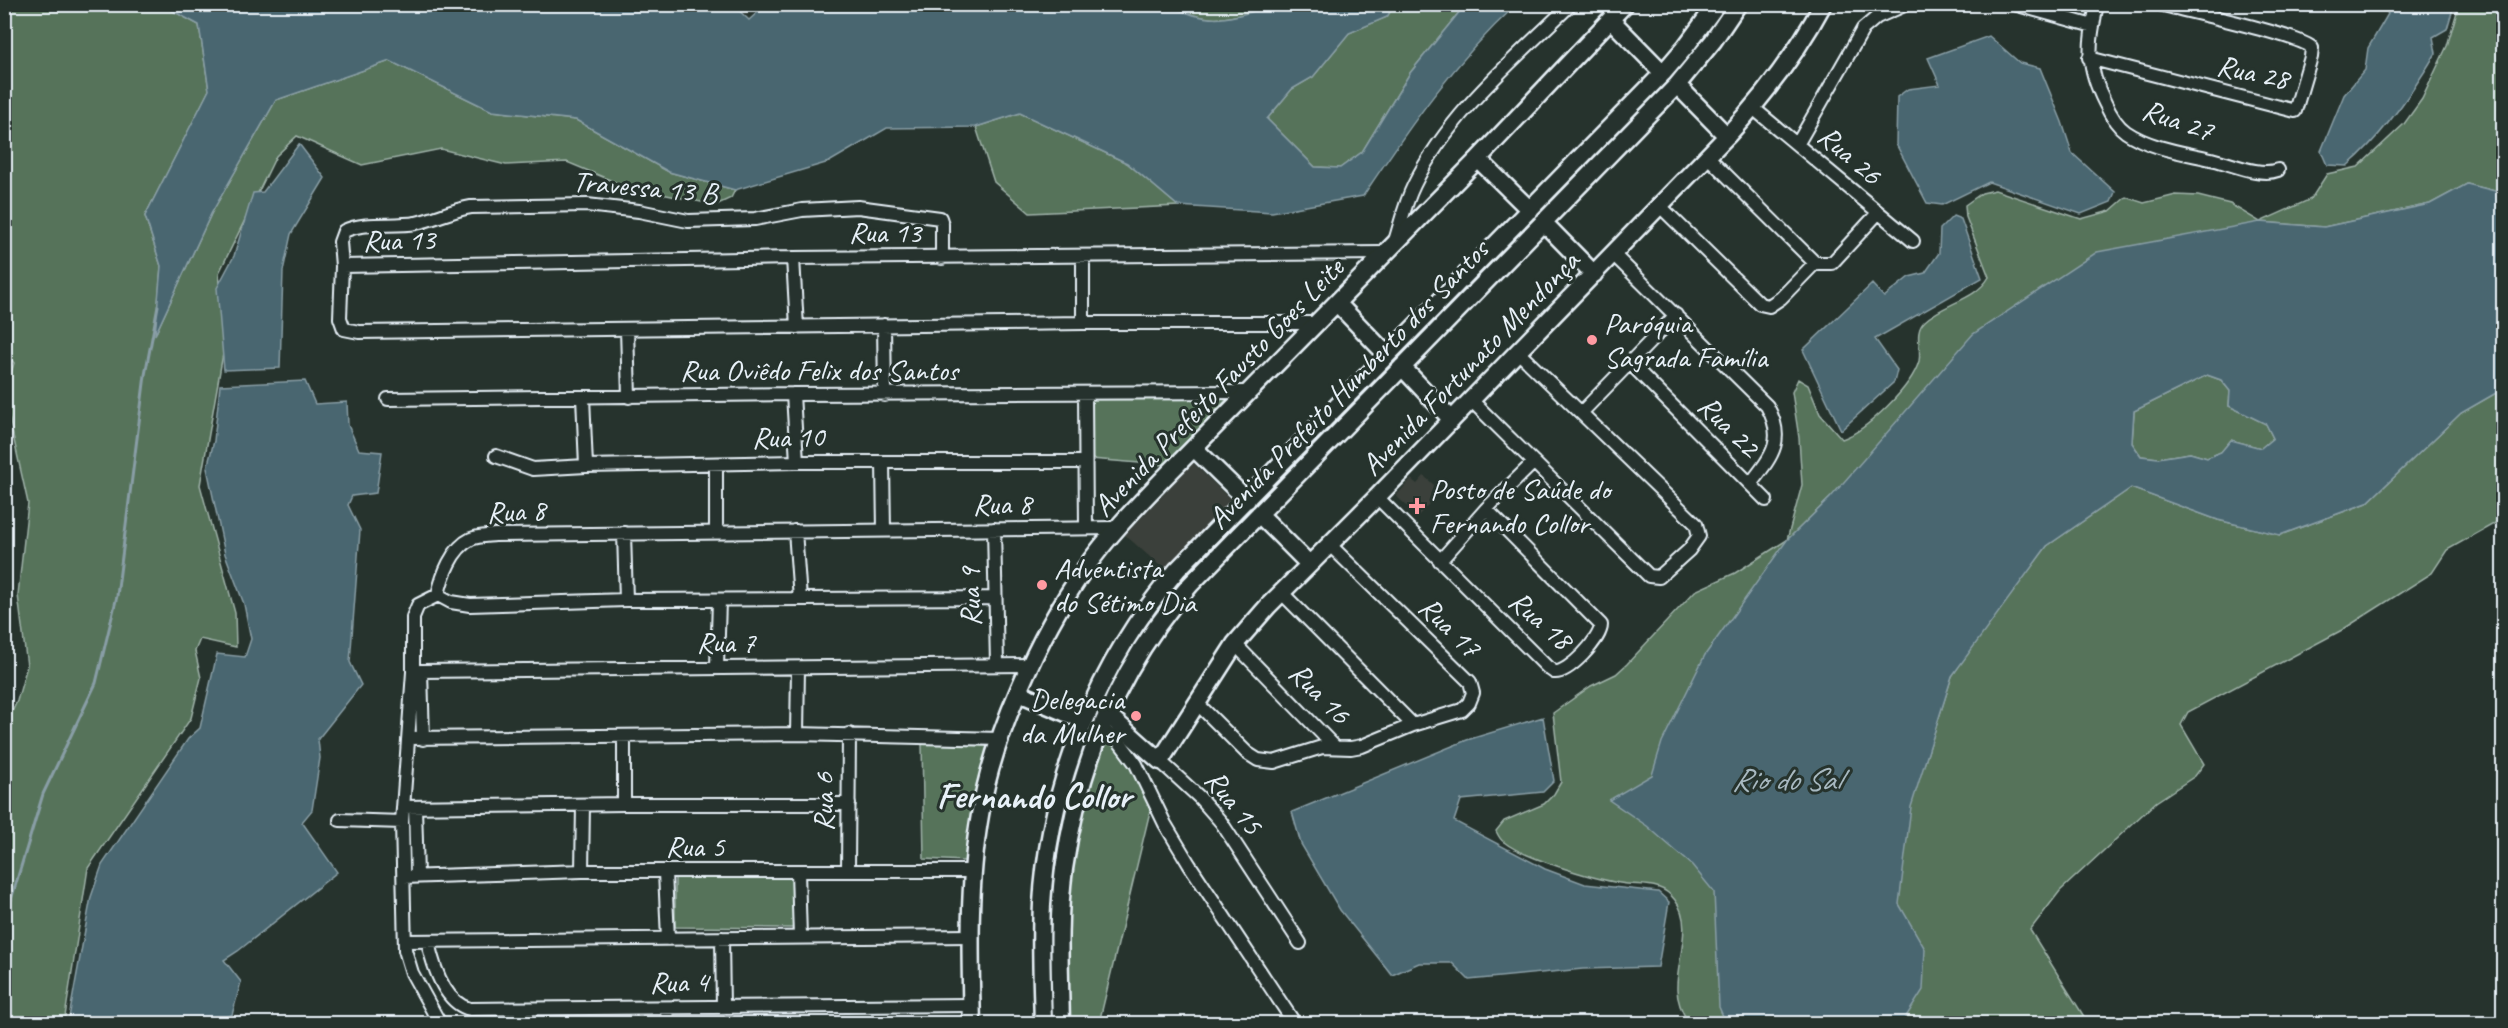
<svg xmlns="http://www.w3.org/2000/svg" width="2508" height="1028" viewBox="0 0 2508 1028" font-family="Caveat,sans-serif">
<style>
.built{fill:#3b413a}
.green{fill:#56735a;stroke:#9fb2a9;stroke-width:1.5}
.water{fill:#49666f;stroke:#899ea6;stroke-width:1.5;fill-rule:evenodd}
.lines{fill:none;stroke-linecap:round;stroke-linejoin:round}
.stream{stroke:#899ea6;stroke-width:3}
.street-casing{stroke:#e8f1f8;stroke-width:16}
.secondary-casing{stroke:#e8f1f8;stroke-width:21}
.street{stroke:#26332d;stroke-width:12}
.secondary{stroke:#26332d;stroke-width:16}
.poi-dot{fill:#ff9aa2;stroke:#26332d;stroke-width:2}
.labels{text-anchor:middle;stroke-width:6;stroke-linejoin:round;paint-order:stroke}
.street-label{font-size:30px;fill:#e8f1f8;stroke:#26332d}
.poi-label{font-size:30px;fill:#e8f1f8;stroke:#26332d;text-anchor:start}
.water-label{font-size:32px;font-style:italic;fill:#a8b9c1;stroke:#26332d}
.district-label{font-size:36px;font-weight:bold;fill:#e8f1f8;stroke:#26332d}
</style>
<rect width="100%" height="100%" fill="#26332d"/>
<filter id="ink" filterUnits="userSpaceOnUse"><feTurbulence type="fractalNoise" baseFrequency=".0167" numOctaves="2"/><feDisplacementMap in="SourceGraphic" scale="12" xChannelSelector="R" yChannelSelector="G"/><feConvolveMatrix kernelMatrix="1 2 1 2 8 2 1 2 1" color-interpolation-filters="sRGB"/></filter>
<g filter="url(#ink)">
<!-- built -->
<path class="built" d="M1193,463l40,39 -67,69 -41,-36z
M1424,476l10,9 5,-6 7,6 -28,31 -22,-20 15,-17 6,5z"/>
<!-- green -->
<path class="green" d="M5,5h157l37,20 10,65 -64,126 16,50 -5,67 55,-119 65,-114 114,-39 102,50 84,9 93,52 66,18 -4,8 -15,7 -89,-18 -60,-25 -61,3 -65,-16 -79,16 -65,-29 -21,20 -57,117 5,75 -24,137 35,128 1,34 -36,-8 -5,12 6,27 -10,40 -103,150 -24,155 -59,1 -1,-295 13,-28 10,-35 -9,-71 10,-92 -24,-108 10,-32 -10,-12z
M1167,5h100l-3,3c-40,13 -58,16 -97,-3z
M1394,5h71l-55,68 -48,79 -22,16 -25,-1 -48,-48 25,-30 21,-12 36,-44 38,-16z
M2459,5h44v188l-36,-9 -37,20 -106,23 -64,-5 -430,276 -43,42 138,222 27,-86 34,-48 61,-82 84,-58 87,32 62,15 87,-32 94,-90 42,-24 1,119 -5,13 -52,29 -15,23 -90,57 -154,82 -7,13 23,39 -9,12 -39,26 -96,89 -30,39 58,93h-399c-6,-9 -12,-22 -12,-34 -1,-28 17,-65 -2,-89 -15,-20 -34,-13 -55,-17 -25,-4 -97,-25 -116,-41 -4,-2 -6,-7 -8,-11l8,-10 40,-17 10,-10 7,-12 -8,-69 38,-27 25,-12 11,-10 68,-73 40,-18 52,-33 15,-55 -3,-47 -7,-46 6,-13 10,6 12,29 22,25c24,-8 70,-52 77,-78 3,-13 -6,-29 6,-40 19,-18 51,-21 64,-44l-23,-60 -1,-12 17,-12 13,-3 86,29 29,-8 16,-14 18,6 32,-8 22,1 32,8 30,18 51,-23 16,-25 31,-7 46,-43 18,-25 25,-53z
M1020,113l107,50 51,43 -148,7 -36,-31 -18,-55z
M2207,375l14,5 9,11 -1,15 37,18 7,14 -12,10 -30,-8 -10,12 -14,6 -17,-5 -32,5 -17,-2 -9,-13 2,-32z
M1089,398h139l-64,67 -73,-6z
M1113,726l39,77 -53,220 -32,1 -1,-98 9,-97 31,-93z
M922,742l65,4 -22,115 -41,-2z
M675,876l119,1 -1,51 -118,-1z"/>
<!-- water -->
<path class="water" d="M218,4h514l17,16 18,-16h400c39,20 57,17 97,4l3,-3h127l-7,12 -38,16 -36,44 -21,12 -25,30 48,48 25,1 22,-16 48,-79 55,-68h51c-62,57 -106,121 -153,191l-91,16 -94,-6 -51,-43 -107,-50 -44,14 -89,1 -58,34 -94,28 -66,-18 -93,-52 -84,-9 -102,-50 -114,39 -65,114 -56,121 6,-69 -16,-50 64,-126 -10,-65 -37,-20 50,3z
M2386,5h68l-7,24 -14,8 3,16c-24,40 -53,83 -89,113l-20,-1 -6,-14 23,-56 21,-25 3,-22 20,-34 -3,-5z
M1989,36l31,27 20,5 22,54 10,31 43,39 -4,10 -30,12 -92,-32 -47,23 -15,-2 -31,-59 1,-47 11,-8 32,-4 -12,-27z
M299,144l26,34 -34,56 -8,37 -3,97 -56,2 -7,-82 17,-32 19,-63 10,-1z
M2467,184l36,9v196l-42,24 -94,90 -87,32 -62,-15 -87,-32 -84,58 -95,130 -41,131 -12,97 26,45 -2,41 -21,33h-176l-7,-16 -5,-115 -22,-27 -45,-39 -38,-26 43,-25 10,-33 43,-87 82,-115 43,-42 143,-164 124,-82 163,-30 64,5 106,-23zM2207,375l14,5 9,11 -1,15 37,18 7,14 -12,10 -30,-8 -10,12 -14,6 -17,-5 -32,5 -17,-2 -9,-13 2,-32z
M1953,216l8,3 21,59 -107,61 22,31 -3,12 -53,48 -38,-80 69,-66 12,13 25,-20 16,-4 14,-20 1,-24z
M305,381l10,23 32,-2 1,23 11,25 23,2 -6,41 -24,3 -4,9 12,25 -10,132 11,23 -43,54 2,19 -8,52 -10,12 35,50 -99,79 -14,9 17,22 -9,33 -28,8h-136l23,-126 11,-32 86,-126 12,-11 17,-74 28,3 6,-18 -7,-35 -19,-50 -18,-86 7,-27 6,-56z
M1543,717l11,64 -11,11 -82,8 -7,21 91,48 40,15 73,8 11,10 -11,65 -75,2 -114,11 -17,-17h-33l-27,12 -52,-65 -39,-66 -9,-32 175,-72z"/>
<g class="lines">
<!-- stream -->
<path class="stream" d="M4,966l6,-63 33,-109 53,-111 21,-87 28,-221 13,-69"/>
<defs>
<path id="street" d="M2014,4l79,22
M2097,4c-8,42 -12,59 8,99 5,11 11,22 21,29 25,17 60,21 89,28 17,4 45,17 63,10
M2089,58l206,53 16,-54 1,-9c-9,-12 -130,-38 -153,-44
M1753,108l160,133
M1798,143l65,-114 14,-12 30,-13
M1660,206l100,98 9,2 12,-8 34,-35 -107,-106
M1395,241c6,-19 10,-38 19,-56 35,-72 101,-126 157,-181
M1613,254l154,152c19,34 5,50 -16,77
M1083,256v67
M793,258l4,69
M942,258v-34l-2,-6 -82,-11 -56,3 -47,9 -67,2 -49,-10 -52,-6 -116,2c-19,3 -36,12 -55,16 -23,4 -50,-2 -72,8l-4,11 2,24 -2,52 4,11 15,3 724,-9h232
M1815,263h17l46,-50
M342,266l451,-8 591,-5
M884,325l1,70
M627,329l2,68
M1630,363l136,137
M1085,393l1,135
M793,394l4,68
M583,397l3,69
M388,399l405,-5 456,-2
M1471,400l178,176 10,1 30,-27 10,-14 -3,-12 -178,-172
M1581,413l95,-98
M496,456l37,13 53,-3 211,-4h287
M883,462l1,69
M716,464v68
M1377,497l170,170 7,5c14,2 47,-33 47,-47l-115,-116
M994,529l3,135
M795,531l5,68
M624,533l2,67
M1440,561l46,-52 48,-47
M1281,592l132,133
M438,595c4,-19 14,-47 33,-56 7,-3 16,-3 24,-4l622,-7
M438,595l13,7 19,3 156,-5 369,-2
M438,595l-20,10 -5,12v55l-11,150 3,128 7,23 28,51
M1235,644l99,102
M717,667l2,-67
M421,671l2,68
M413,672l8,-1 610,-6
M1196,702l51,51 11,7 16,2 48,-15 29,1 11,-2 51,-21 49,-15 7,-7 4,-10 -3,-11 -140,-137
M1100,728l18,12 18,24 29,60 24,40 106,160
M797,734l1,-66
M409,738l388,-4 203,5
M1160,761l39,36 22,25 79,121
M624,804v-68
M403,807l221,-3h225
M415,807l2,69
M340,820l62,2
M582,871l1,-66
M798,871l2,66
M848,871l1,-137
M665,872l3,67
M404,877l178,-6h393
M722,938l1,69
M405,941l566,-5
M428,942c5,23 16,61 42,67l501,-4
M667,1008l1,16"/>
<path id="secondary" d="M1612,21l51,52
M1677,85l50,51
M1478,159l52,51
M1543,222l51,52
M1337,303l50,52
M1402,367l50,53
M1194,448l53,52
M1259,514l50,50
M1019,693l66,28
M1106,713l54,48 75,-117 33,-38 109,-109 350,-361c37,-40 70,-83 96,-132
M972,1024c-2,-69 -4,-141 8,-209 12,-76 59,-181 104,-245 23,-33 51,-62 80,-92l314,-319 147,-155
M1043,1024c-1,-40 -3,-80 -1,-120 7,-121 56,-242 135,-334l486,-497 23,-27 31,-42
M1061,1024c-1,-52 -4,-104 3,-155 15,-106 55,-204 126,-284l487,-500 36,-44 25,-37"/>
</defs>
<!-- street casing -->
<use href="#street" class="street-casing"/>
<!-- secondary casing -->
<use href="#secondary" class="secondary-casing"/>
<!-- street -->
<use href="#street" class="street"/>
<!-- secondary -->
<use href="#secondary" class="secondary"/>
</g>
</g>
<!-- markers -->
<g class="poi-dot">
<circle cx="1592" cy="340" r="6"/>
<path d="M1414 497h6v6h6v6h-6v6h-6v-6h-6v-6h6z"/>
<circle cx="1042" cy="585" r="6"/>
<circle cx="1136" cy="716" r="6"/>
</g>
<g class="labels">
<!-- street labels -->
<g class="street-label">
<text transform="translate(2253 72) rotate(12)" y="10">Rua 28</text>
<text transform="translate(2178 120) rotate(19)" y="10">Rua 27</text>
<text transform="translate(1850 155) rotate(41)" y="10">Rua 26</text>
<text transform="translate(645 187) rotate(5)" y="10">Travessa 13 B</text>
<text x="885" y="242">Rua 13</text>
<text transform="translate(399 240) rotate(-1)" y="10">Rua 13</text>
<text transform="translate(1470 363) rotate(-46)" y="10">Avenida Fortunato Mendonça</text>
<text x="819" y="380">Rua Oviêdo Felix dos Santos</text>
<text transform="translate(1348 384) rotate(-46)" y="10">Avenida Prefeito Humberto dos Santos</text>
<text transform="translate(1218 387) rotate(-46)" y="10">Avenida Prefeito Fausto Goes Leite</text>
<text transform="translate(1729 426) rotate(45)" y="10">Rua 22</text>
<text transform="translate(788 437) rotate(-1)" y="10">Rua 10</text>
<text transform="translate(1002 504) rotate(-1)" y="10">Rua 8</text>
<text transform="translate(516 511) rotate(-3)" y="10">Rua 8</text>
<text transform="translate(970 597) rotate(-91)" y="10">Rua 9</text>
<text transform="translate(1541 620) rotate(41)" y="10">Rua 18</text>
<text transform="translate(1450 627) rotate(44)" y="10">Rua 17</text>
<text x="726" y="652">Rua 7</text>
<text transform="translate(1320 693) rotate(45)" y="10">Rua 16</text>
<text transform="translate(823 802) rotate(-90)" y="10">Rua 6</text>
<text transform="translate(1234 802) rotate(51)" y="10">Rua 15</text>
<text x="695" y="856">Rua 5</text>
<text transform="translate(679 982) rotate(-1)" y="10">Rua 4</text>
</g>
<!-- poi labels -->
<g class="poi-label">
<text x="1604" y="333">Paróquia<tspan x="1604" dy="34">Sagrada Família</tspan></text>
<text x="1430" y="499">Posto de Saúde do<tspan x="1430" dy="34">Fernando Collor</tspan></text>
<text x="1054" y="578">Adventista<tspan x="1054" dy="34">do Sétimo Dia</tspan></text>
<text x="1124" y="709" text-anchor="end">Delegacia<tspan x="1124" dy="34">da Mulher</tspan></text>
</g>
<!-- water labels -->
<g class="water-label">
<text x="1786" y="790">Rio do Sal</text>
</g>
<!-- district labels -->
<g class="district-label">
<text x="1034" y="808">Fernando Collor</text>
</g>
</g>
<!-- margin -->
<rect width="2508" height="1028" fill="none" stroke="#26332d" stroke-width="24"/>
<rect x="12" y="12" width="2484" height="1004" fill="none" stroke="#e8f1f8" stroke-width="2" filter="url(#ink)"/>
</svg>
